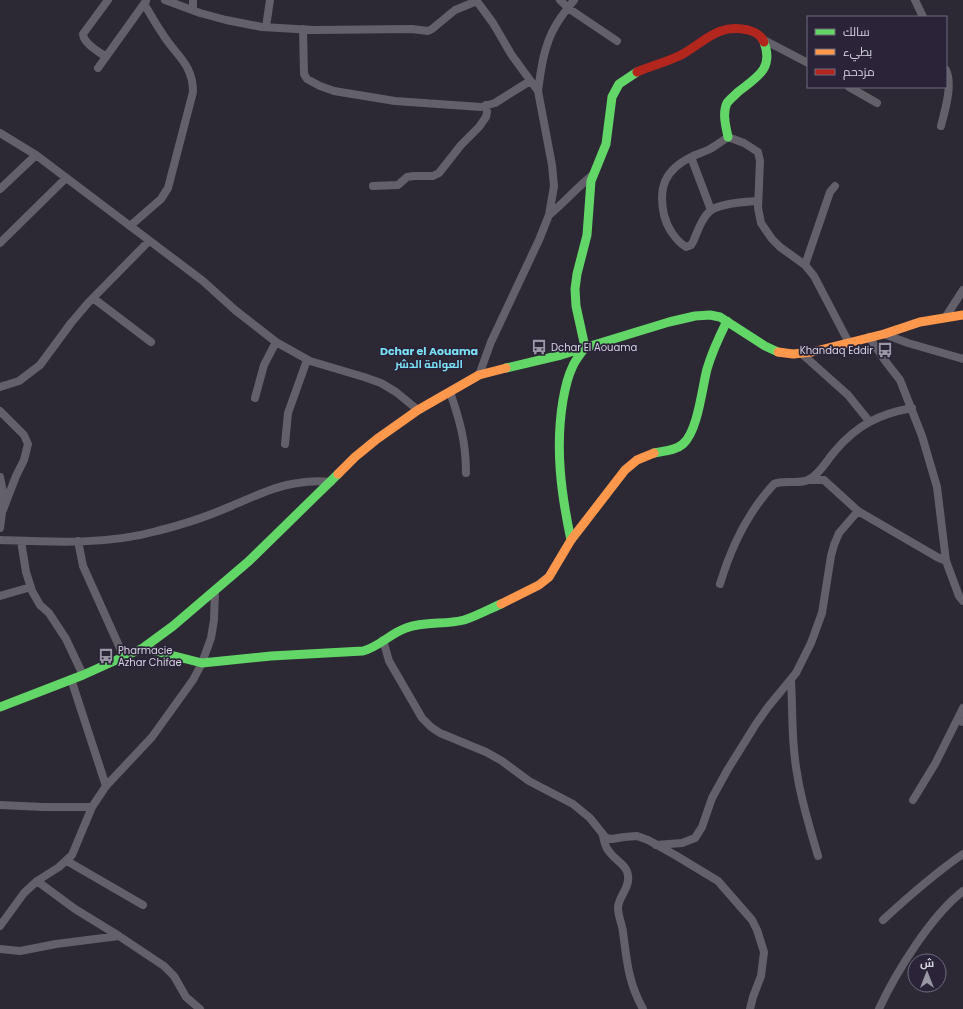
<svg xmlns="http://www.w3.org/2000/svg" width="963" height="1009" viewBox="0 0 963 1009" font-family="Poppins,Cairo,sans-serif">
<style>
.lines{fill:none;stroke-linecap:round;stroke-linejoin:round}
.street{stroke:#63606a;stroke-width:8}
.fast{stroke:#63d668;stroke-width:9}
.slow{stroke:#ff974d;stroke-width:9}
.jam{stroke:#b3261e;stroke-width:9}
.labels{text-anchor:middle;stroke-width:3.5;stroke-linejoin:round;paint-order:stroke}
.poi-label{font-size:10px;fill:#d6d2e0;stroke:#2b2439;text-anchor:start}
.neighbourhood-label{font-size:11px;font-weight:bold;fill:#7ae1f5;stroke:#2b2439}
</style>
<rect width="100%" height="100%" fill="#2c2934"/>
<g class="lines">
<!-- street -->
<path class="street" d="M165,0l35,13 26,7 36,7 52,3 98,-1 16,2 4,-2 23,-19 22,-9
M193,0v10
M476,0l17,23 18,31 27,37 14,74 2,21 -5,29 -10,25 -48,102 -12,33
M560,0l8,8 49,33
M915,0l8,17
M266,27l4,-27
M303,29l1,45 3,5 13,7 14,5 61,10 86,6 14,-4 35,-22
M764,40l44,23
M106,57c-8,-6 -22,-13 -23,-23l25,-34
M98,68l48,-67
M849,87l28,16
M538,91c3,-23 6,-46 18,-66 5,-9 12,-17 18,-25
M941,126c4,-16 12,-41 5,-56
M0,133l36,22 167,126 32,29 41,32 34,19 54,16 17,6 15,9 22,18
M691,157l20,53
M373,186l25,-1 9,-8 7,-1h19l6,-3 22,-28 18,-18 7,-10 1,-5 -1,-7
M0,189l36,-34
M758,201c-12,1 -40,2 -49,11 -8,7 -12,21 -16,30l-2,3 -5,2c-11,-7 -19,-20 -22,-32 -6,-28 1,-45 27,-58 6,-3 13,-5 19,-8 7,-4 12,-8 18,-12l16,6 14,9 2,9 -2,47 3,15 11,16 8,8 25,18 9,11 35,67
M549,215c16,-13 28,-28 45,-41
M130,226l31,-27 7,-11 25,-96c0,-29 -18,-37 -31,-59 -7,-10 -12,-20 -18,-29
M0,243l66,-65
M805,265l25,-73 5,-6
M93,298l58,44
M945,318l18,-28
M884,334l24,9 55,16
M869,337l17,25 14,18 22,56 15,51 9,74 13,35 4,5
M801,353l47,42 21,26
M0,387l19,-6 21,-16 31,-42 17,-20 61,-62
M450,392c10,29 16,50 16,81
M255,398l9,-33 12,-23
M0,411l24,24 4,9 -4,16 -8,16 -13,34
M285,444l3,-31 19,-53
M0,477l4,20 -4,31
M808,480h16l34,31 79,46 9,4
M0,540c52,2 107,5 157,-9 24,-6 49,-14 72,-24 22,-9 45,-21 69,-24 11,-2 22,-2 33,-1
M21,541l5,31 6,19 8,14 9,8 17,26 17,36
M78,541l5,25 41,91
M720,584c11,-37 28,-72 54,-100 11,-5 23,1 34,-4 11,-5 19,-20 27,-29 22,-26 44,-37 77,-43
M0,596l31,-9
M383,640l6,21 7,12 26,45 9,9 9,6 46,19 16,9 27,20 44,23 17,14 16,20 6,1 12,-2 13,-1 11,4 27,15 43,26 34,39 5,10 7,22 -3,24 -8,21 -3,12
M71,679l35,107
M791,681c2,30 0,61 6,92 4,28 13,55 21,83
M957,720l6,-12
M913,800l22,-36 22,-44 6,2
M0,805l43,2h49
M603,836c1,5 2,10 5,14 6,10 19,14 20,26 2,12 -10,21 -10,32 0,8 4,16 5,24 4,29 5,50 20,77
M656,845l26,-2 13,-5 7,-11 10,-29 16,-29 28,-45 12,-17 28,-34 15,-30 11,-30 9,-57 3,-11 5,-12 19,-22
M67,861l76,44
M37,881l38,28 44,27
M883,920c26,-24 51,-46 80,-66
M0,926l24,-33 13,-12 22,-14 13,-12 20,-48 14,-21 46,-49 41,-57 9,-17 9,-25 3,-18 1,-29
M0,949l20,2 36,-7 63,-8 45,30 10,10 12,21 14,12
M879,1009c17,-37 52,-93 84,-118"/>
<!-- fast -->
<path class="fast" d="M728,137c-2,-10 -6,-24 -1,-34 3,-4 8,-8 11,-11 19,-15 36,-23 26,-50
M506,368l55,-13 108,-33 26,-6 15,-1 10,2 45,29 13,6
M654,453c9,-2 21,-2 29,-9 15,-13 19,-56 24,-75 5,-17 12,-32 20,-48
M571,540c-10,-47 -16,-92 -8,-140 2,-11 4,-22 9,-32 3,-8 9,-14 13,-21l-9,-41 -1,-17 2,-15 10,-39 4,-54 15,-37 6,-47 7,-13 18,-12
M143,648l59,15 69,-7 92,-5c16,-4 28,-18 43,-23 19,-7 39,-3 58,-8 13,-4 25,-11 37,-16
M0,707l83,-32 60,-27 30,-22 76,-65 89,-87"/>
<!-- slow -->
<path class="slow" d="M778,352l15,2 19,-2 72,-18 36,-12 43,-7
M338,474l17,-17 22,-18 41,-29 61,-35 27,-7
M501,604l38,-19 10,-8 22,-37 54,-70 12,-10 17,-7"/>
<!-- jam -->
<path class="jam" d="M637,72c14,-6 30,-10 44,-17 24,-13 36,-32 67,-25 8,2 13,5 16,12"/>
</g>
<!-- icons -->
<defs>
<symbol id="bus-bare" viewBox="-9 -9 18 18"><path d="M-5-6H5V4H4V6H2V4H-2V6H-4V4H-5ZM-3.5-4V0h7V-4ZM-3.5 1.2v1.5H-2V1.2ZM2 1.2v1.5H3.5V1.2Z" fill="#9a97a4" stroke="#2b2439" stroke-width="2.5" paint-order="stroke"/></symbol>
</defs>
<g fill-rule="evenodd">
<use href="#bus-bare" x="528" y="336" width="22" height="22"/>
<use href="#bus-bare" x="874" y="339" width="22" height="22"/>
<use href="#bus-bare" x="95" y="645" width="22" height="22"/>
</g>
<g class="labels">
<!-- poi labels -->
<g class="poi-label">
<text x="551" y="351">Dchar El Aouama</text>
<text x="873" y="354" text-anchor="end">Khandaq Eddir</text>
<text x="118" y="654">Pharmacie<tspan x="118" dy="12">Azhar Chifae</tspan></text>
</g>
<!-- neighbourhood labels -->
<g class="neighbourhood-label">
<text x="429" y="355">Dchar el Aouama<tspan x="429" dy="13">العوامة الدشر</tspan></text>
</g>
</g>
<!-- legend -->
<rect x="807" y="16" width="140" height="72" fill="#2b2439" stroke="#6f6a7c"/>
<rect x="815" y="29" width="20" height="6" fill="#63d668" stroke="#6f6a7c"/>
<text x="843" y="36" font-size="12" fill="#d6d2e0">سالك</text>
<rect x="815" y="49" width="20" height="6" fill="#ff974d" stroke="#6f6a7c"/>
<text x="843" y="56" font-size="12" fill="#d6d2e0">بطيء</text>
<rect x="815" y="69" width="20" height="6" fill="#b3261e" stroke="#6f6a7c"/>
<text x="843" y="76" font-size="12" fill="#d6d2e0">مزدحم</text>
<!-- north arrow -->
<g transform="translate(927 973)"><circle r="19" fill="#2b2439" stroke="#6f6a7c"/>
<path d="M0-3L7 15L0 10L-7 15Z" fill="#9a97a4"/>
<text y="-6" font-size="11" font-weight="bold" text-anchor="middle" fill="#d6d2e0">ش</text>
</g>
</svg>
